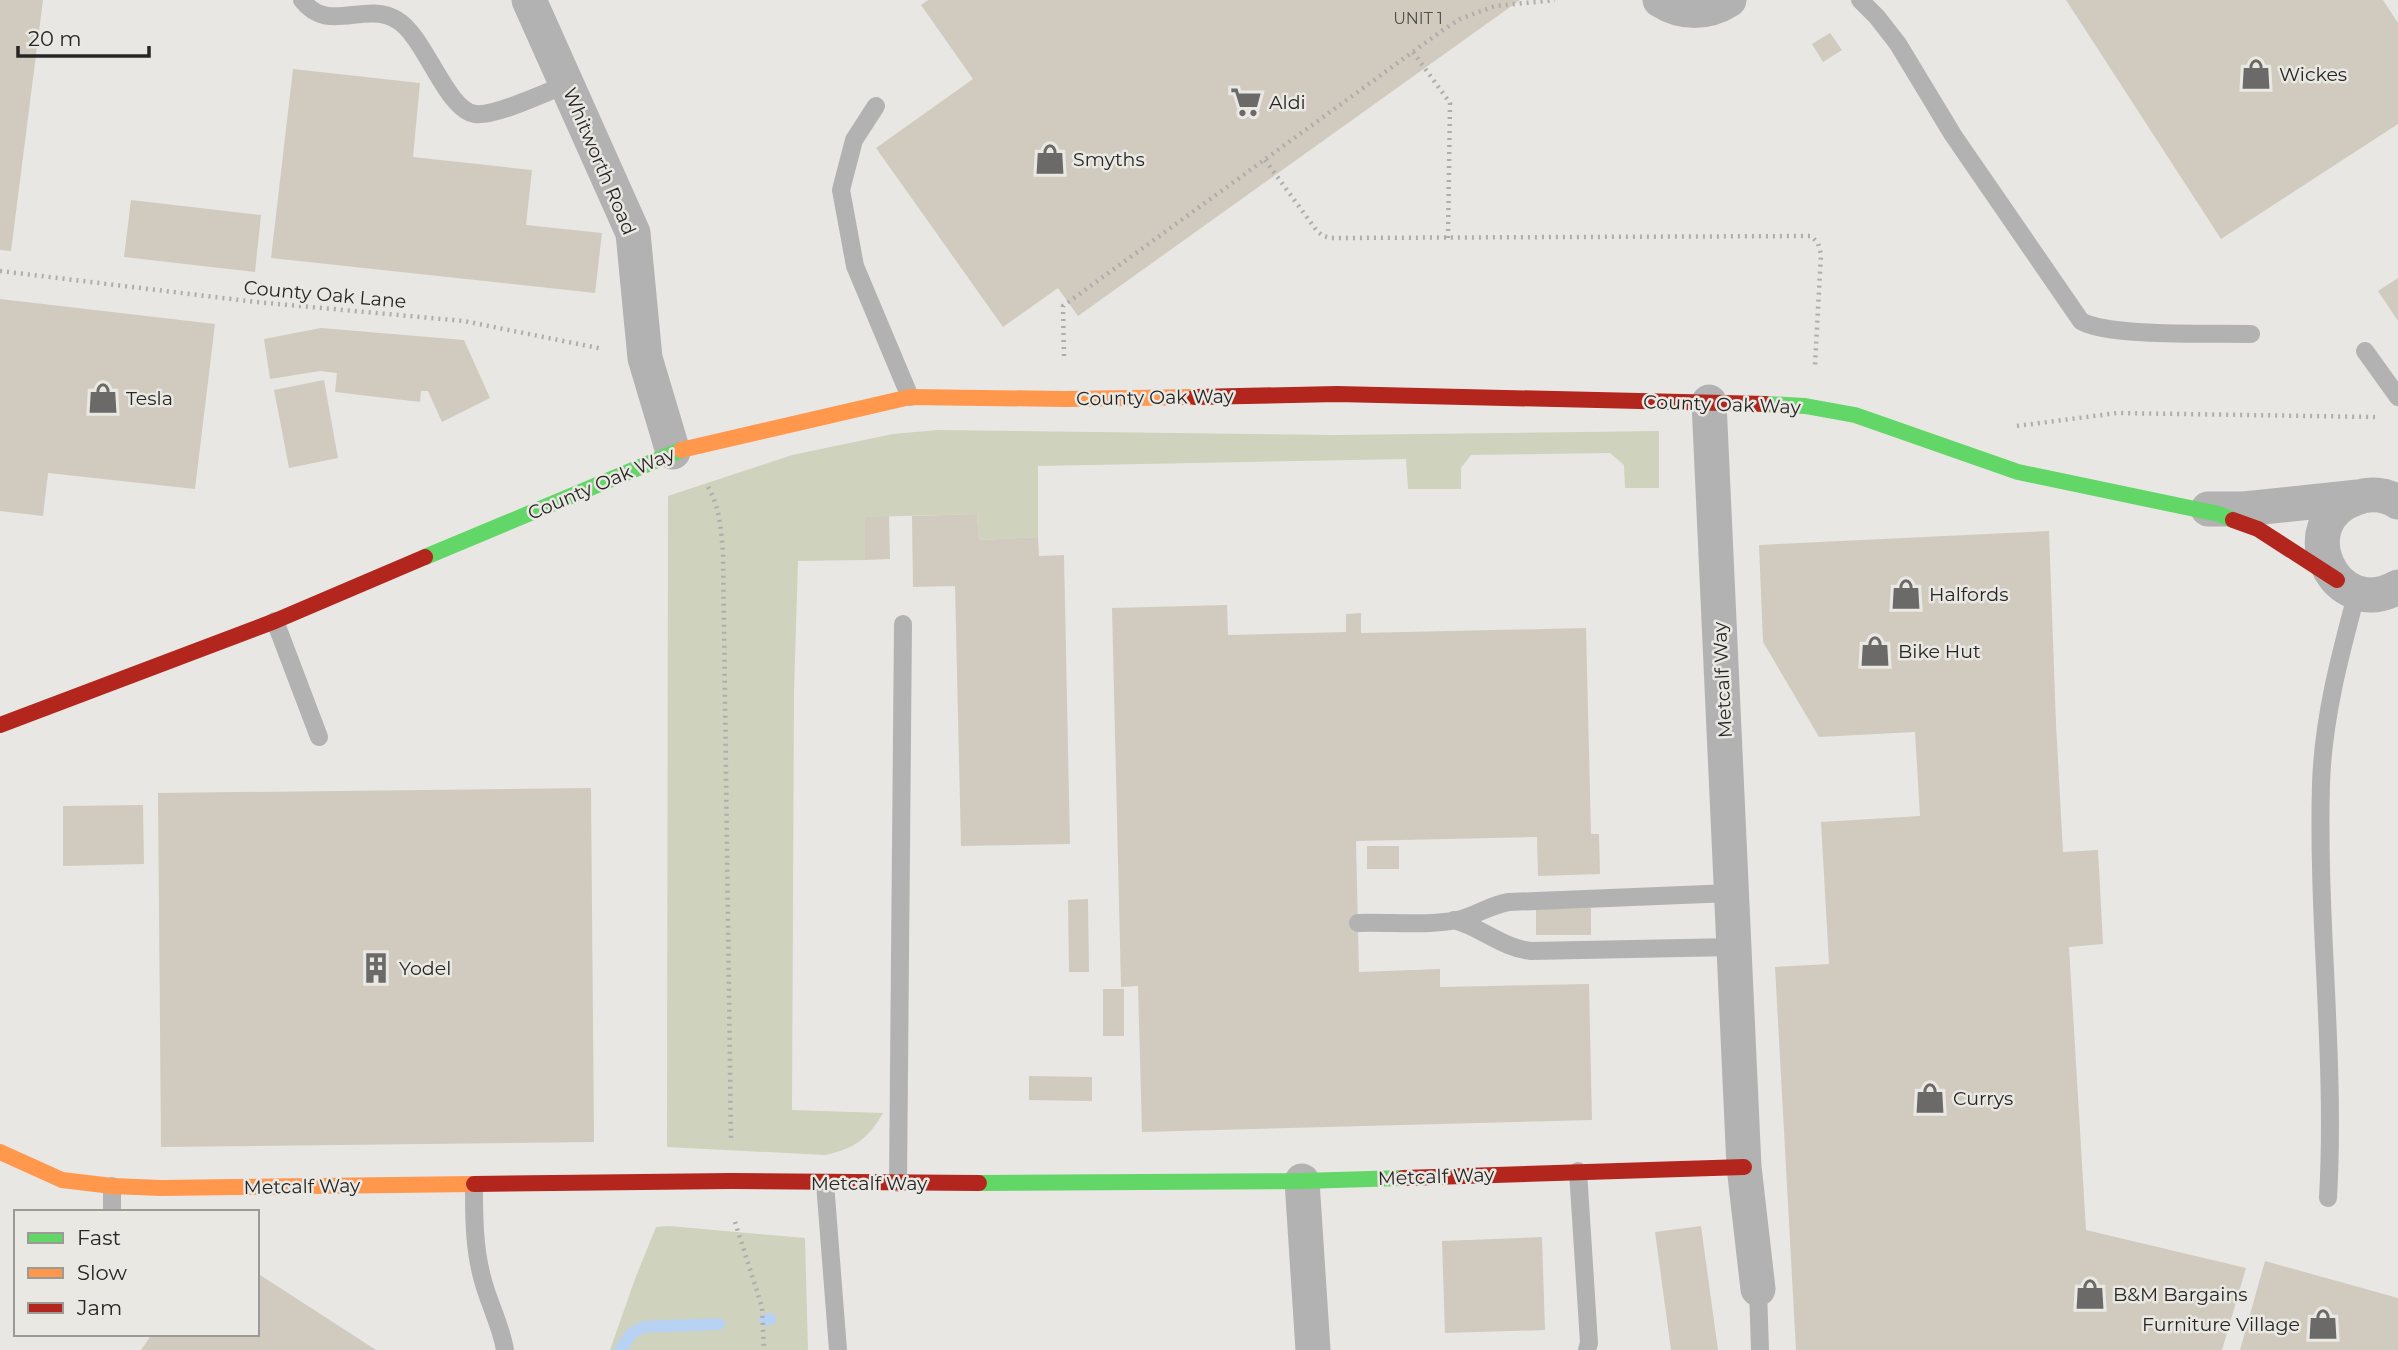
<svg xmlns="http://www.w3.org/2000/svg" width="2398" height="1350" viewBox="0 0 2398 1350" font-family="Montserrat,sans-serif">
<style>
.green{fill:#cfd2bc}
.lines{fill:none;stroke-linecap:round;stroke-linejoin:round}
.stream{stroke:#b8d2f4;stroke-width:12}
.building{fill:#d0cbbe}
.path{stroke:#aeadac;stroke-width:4.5;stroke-dasharray:2 5;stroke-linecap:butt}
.lane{stroke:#b3b2b2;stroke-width:18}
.street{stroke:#b3b2b2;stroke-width:35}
.fast{stroke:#63d668;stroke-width:16}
.slow{stroke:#ff974d;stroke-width:16}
.jam{stroke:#b3261e;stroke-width:16}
.labels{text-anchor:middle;stroke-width:5;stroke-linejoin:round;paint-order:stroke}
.number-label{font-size:16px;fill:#514f4b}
.poi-label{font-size:19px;fill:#272625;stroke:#eae8e3;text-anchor:start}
.street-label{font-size:19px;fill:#272625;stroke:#eae8e3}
</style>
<rect width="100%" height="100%" fill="#e9e7e4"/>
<!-- green -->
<path class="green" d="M938,430l397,5 324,-4v57h-34l-1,-23 -14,-12 -139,2 -10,13v21h-53l-2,-30 -368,7v71l-59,3 -2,-26 -112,3v43l-67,1 -4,131 -2,418 91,3c-15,26 -29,36 -58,42l-158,-8 1,-651 124,-41 101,-21z
M669,1226l136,12 3,112h-198l25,-71 21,-52z"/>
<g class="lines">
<!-- stream -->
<path class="stream" d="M765,1320l5,-1
M620,1350l12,-17 11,-6 76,-3"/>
</g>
<!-- building -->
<path class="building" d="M0,0h43l-32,251 -11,-1z
M928,0h592l-442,316 -20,-28 -55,39 -127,-179 97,-69 -52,-74z
M2066,0h317l15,23v101l-177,115z
M1830,33l12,17 -19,12 -11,-18z
M293,69l127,14 -7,74 119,13 -6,55 76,8 -7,60 -324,-35z
M131,200l130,15 -6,57 -131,-15z
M2398,278v43l-20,-30z
M0,299l215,25 -20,165 -147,-16 -5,43 -43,-5z
M321,328l143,12 26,58 -48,24 -14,-31h-7l-1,11 -85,-10 2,-19 -17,-2 -50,8 -6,-40z
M324,380l14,78 -49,10 -15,-78z
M977,514l2,26 59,-3 1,19 25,-1 6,289 -109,2 -6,-260 -42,1 -1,-71z
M889,516l1,43 -25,1v-43z
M2049,531l7,193 7,128 35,-2 5,94 -34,3 17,283 160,38 -24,82h-426l-21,-383 54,-3 -8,-142 99,-6 -5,-84 -96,5 -56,-95 -4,-97z
M1227,605l1,30 118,-3v-18l15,-1v20l225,-5 5,206h8l1,40 -62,2 -1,-39 -181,4 3,131 81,-3v18l149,-3 3,136 -450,12 -4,-146 -17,1 -9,-379z
M591,788l3,354 -433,5 -3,-354z
M143,805l1,59 -81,2v-60z
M1367,846h32v23h-32z
M1088,899l1,73h-20l-1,-72z
M1591,908v27h-55v-26z
M1103,989h21v47h-21z
M1029,1076l63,1v24l-63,-1z
M1701,1226l17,124h-47l-16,-118z
M1542,1237l3,93 -100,3 -3,-92z
M2265,1261l133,37v52h-158z
M257,1273l119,77h-235l11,-16h105z"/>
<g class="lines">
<!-- path -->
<path class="path" d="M1413,52l37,51 -2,135
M1265,160l52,71 6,5 8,2 480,-2 7,7 3,11 -6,111
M0,271l256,31 208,19 139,28
M1064,356l-1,-50 380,-276 17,-11 35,-13 60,-6
M2017,426l100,-13 258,4
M708,487c12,21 13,42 15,66l8,587
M735,1222l27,85 2,43"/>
<!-- lane -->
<path class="lane" d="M302,0c26,35 63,0 95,20 28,16 49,90 78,94 19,3 72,-22 92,-30
M1860,0l17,17 21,27 55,91 128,186c26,16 134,12 170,13
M876,106l-22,34 -13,50 14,76 55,131
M2365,351l33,46
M275,621l44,116
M1454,920c27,7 48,28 77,31l203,-4
M1358,923c32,-1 68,3 99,-3 19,-4 32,-15 52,-18l222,-9
M1578,1171l11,172 -2,7
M825,1183l13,167
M898,1183l5,-559
M474,1185c0,31 0,62 8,92 6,25 19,48 23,73
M112,1186v26
M2328,1198c8,-138 -11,-276 -7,-414 2,-65 19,-129 36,-192
M1758,1289l2,61"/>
<!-- street -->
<path class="street" d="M529,0l104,233 12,125 28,94
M1660,0c22,14 47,14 69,0
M1709,402l35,765 14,122
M2398,502c-13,-8 -28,-9 -42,-4 -68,23 -22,126 42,89
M2208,509h36l114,-12
M1302,1181l11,169"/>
<!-- fast -->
<path class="fast" d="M1766,404l39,2 50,9 163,57 201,42 14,6
M425,557l256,-107
M979,1183l323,-2 101,-3"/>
<!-- slow -->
<path class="slow" d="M681,450l229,-53 155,2 130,-2
M0,1152l62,28 50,6 49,2 313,-4"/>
<!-- jam -->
<path class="jam" d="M1195,397l142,-3 429,10
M2233,520l25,9 79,51
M0,725l275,-104 150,-64
M1403,1178l341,-11
M474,1184l257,-3 248,2"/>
</g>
<!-- icons -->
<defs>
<symbol id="shop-bare" viewBox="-9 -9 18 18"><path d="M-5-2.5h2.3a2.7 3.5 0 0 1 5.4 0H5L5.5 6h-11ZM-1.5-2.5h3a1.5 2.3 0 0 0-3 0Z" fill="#6b6a68" stroke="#eae8e3" stroke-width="2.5" paint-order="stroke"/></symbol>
<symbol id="supermarket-bare" viewBox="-9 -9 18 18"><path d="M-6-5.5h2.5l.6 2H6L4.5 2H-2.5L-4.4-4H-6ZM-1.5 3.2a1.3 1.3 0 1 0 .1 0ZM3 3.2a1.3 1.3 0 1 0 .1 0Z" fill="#6b6a68" stroke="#eae8e3" stroke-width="2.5" paint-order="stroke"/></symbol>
<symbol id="building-bare" viewBox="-9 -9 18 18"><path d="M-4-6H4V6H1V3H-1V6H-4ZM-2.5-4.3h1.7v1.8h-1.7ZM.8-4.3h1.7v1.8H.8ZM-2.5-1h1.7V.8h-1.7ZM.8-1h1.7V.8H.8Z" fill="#6b6a68" stroke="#eae8e3" stroke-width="2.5" paint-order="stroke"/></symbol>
</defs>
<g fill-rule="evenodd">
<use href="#shop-bare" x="2234" y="52" width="44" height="44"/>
<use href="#supermarket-bare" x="1224" y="80" width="44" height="44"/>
<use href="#shop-bare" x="1028" y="137" width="44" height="44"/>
<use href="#shop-bare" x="81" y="376" width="44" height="44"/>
<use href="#shop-bare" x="1884" y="572" width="44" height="44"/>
<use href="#shop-bare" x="1853" y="629" width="44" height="44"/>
<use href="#building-bare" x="354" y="946" width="44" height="44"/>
<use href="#shop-bare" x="1908" y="1076" width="44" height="44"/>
<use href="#shop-bare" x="2068" y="1272" width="44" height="44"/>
<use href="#shop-bare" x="2301" y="1302" width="44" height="44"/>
</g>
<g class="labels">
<!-- number labels -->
<g class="number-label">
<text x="1418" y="24">UNIT 1</text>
</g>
<!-- poi labels -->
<g class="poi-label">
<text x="2279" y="81">Wickes</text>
<text x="1269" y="109">Aldi</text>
<text x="1073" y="166">Smyths</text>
<text x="126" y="405">Tesla</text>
<text x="1929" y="601">Halfords</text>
<text x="1898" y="658">Bike Hut</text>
<text x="399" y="975">Yodel</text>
<text x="1953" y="1105">Currys</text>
<text x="2113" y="1301">B&amp;M Bargains</text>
<text x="2300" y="1331" text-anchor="end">Furniture Village</text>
</g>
<!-- street labels -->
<g class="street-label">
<text transform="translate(600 161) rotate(67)" y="7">Whitworth Road</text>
<text transform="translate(325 294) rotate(5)" y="7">County Oak Lane</text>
<text transform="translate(1155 397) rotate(-1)" y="7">County Oak Way</text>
<text transform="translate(1722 404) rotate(2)" y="7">County Oak Way</text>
<text transform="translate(601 483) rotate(-23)" y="7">County Oak Way</text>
<text transform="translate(1722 680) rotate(-93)" y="7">Metcalf Way</text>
<text transform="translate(1436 1176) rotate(-2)" y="7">Metcalf Way</text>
<text x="869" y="1190">Metcalf Way</text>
<text transform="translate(302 1186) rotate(-1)" y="7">Metcalf Way</text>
</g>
</g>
<!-- legend -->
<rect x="14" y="1210" width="245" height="126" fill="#eae8e3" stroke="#9c9a97" stroke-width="2"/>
<rect x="28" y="1233" width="35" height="10" fill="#63d668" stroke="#9c9a97" stroke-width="2"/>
<text x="77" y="1245" font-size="21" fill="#272625">Fast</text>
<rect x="28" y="1268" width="35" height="10" fill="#ff974d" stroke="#9c9a97" stroke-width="2"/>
<text x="77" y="1280" font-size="21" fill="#272625">Slow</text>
<rect x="28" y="1303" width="35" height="10" fill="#b3261e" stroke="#9c9a97" stroke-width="2"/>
<text x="77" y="1315" font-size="21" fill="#272625">Jam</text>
<!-- scale -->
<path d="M18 46v10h131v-10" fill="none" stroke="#272625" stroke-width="3.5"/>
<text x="28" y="46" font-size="21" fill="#272625" stroke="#eae8e3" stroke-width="5" paint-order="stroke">20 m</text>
</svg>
